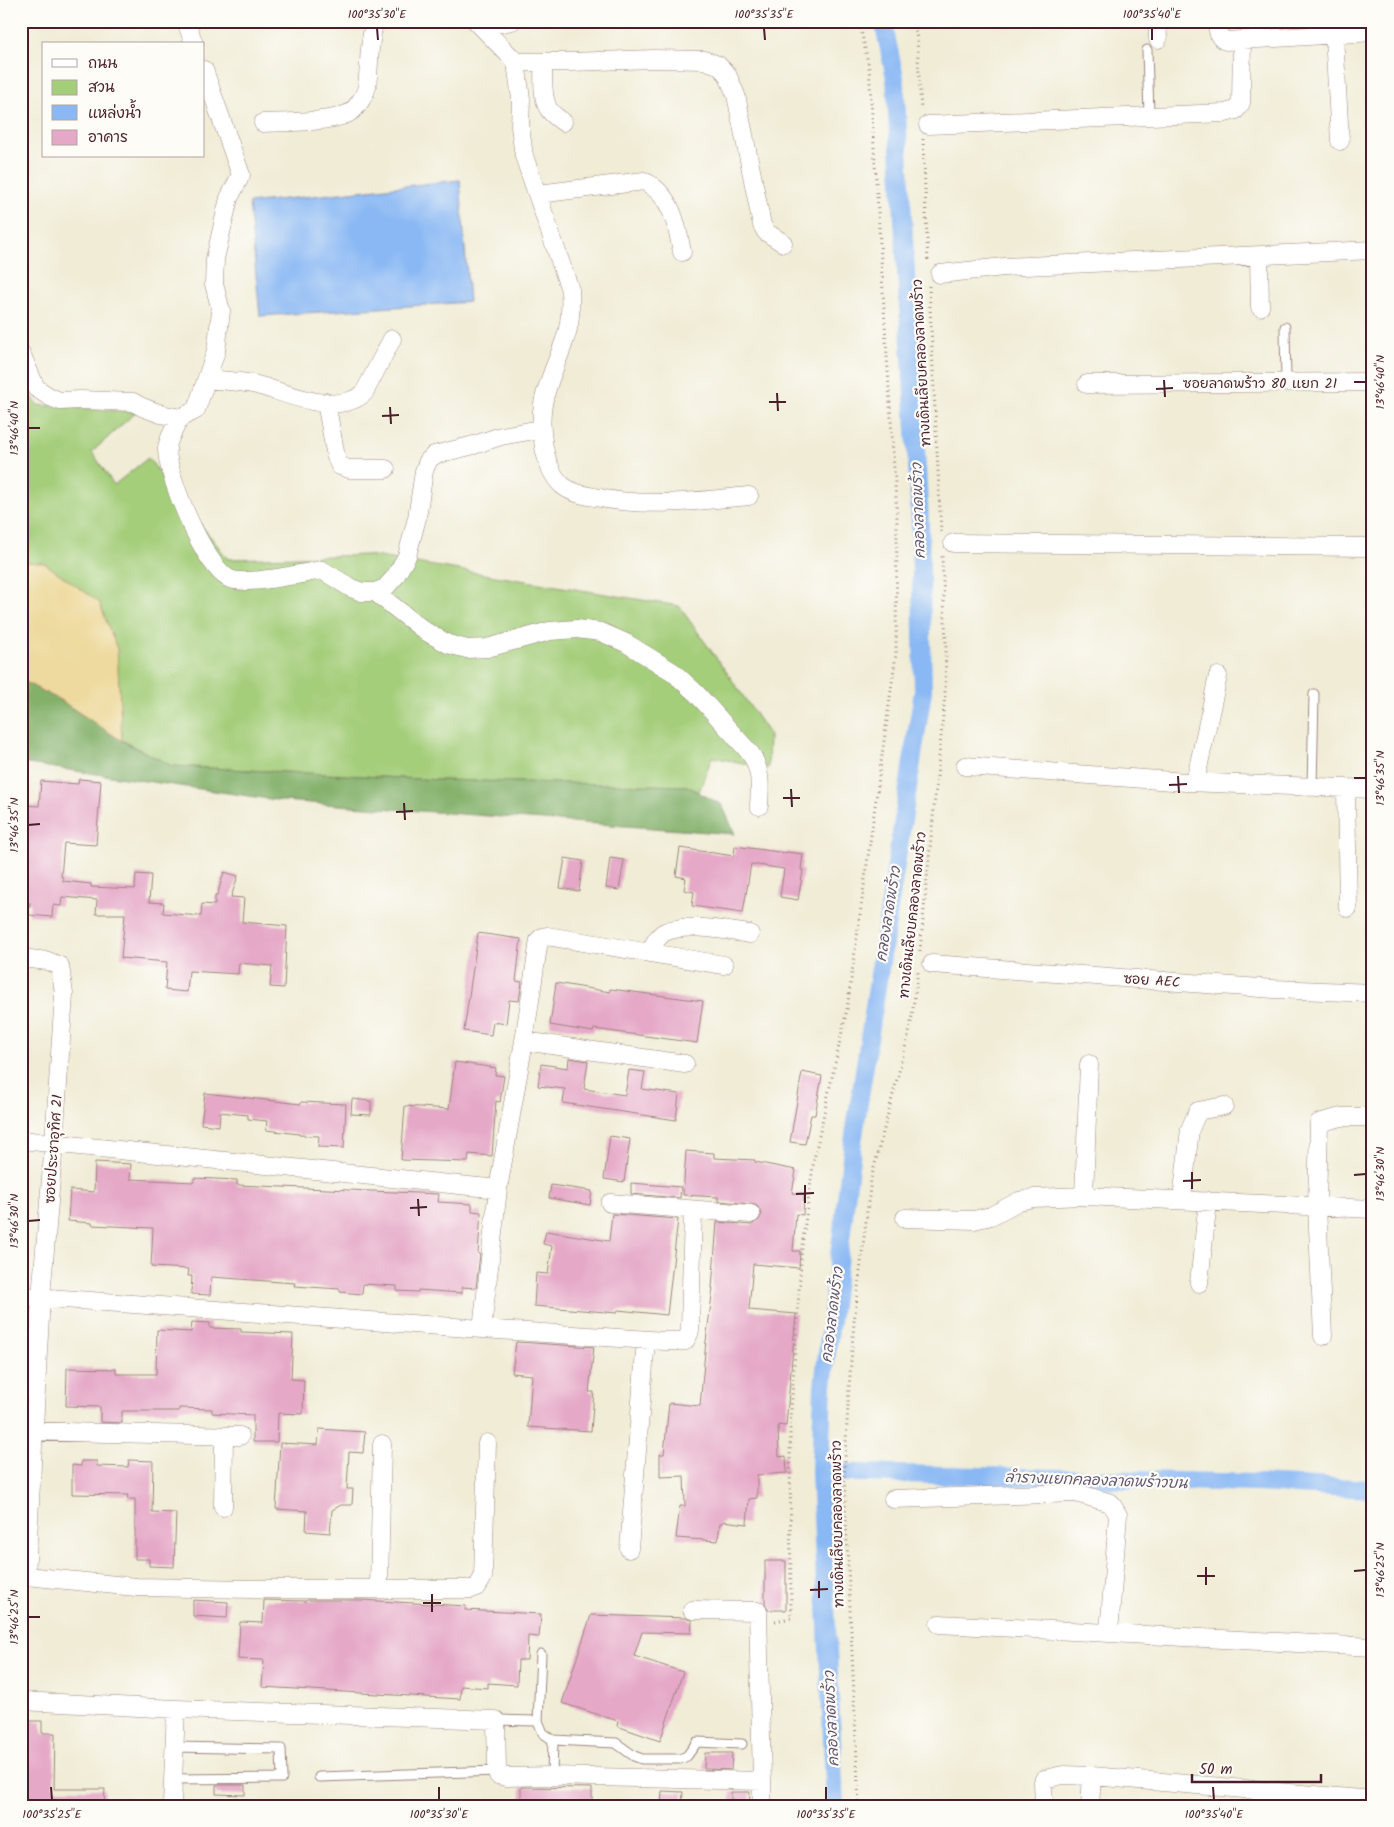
<svg xmlns="http://www.w3.org/2000/svg" width="1394" height="1827" viewBox="0 0 1394 1827" font-family="Kalam,'Playpen Sans Thai',sans-serif">
<style>
.green{fill:#a4ce7a;stroke:#777652}
.forest{fill:#83b16a;stroke:#66684a}
.sand{fill:#eeda9e;stroke:#9c7c64}
.water{fill:#89b8f4;stroke:#6a6c90}
.lines{fill:none;stroke-linecap:round;stroke-linejoin:round}
.canal{stroke:#89b8f4;stroke-width:18}
.building{fill:#e5a8c7}
.service-casing{stroke:#9d8680;stroke-width:11}
.minor-casing{stroke:#9d8680;stroke-width:19}
.path{stroke:#9d8680;stroke-width:3;stroke-dasharray:1 4;stroke-linecap:butt}
.service{stroke:#fff;stroke-width:9}
.minor{stroke:#fff;stroke-width:18}
.ticks{fill:none;stroke:#4a1f2b;stroke-width:2}
.labels{text-anchor:middle;stroke-width:4.5;stroke-linejoin:round;paint-order:stroke}
.street-label{font-size:14px;fill:#4a1f2b;stroke:#fdfcf7}
.water-label{font-size:15px;font-style:italic;fill:#605571;stroke:#fdfcf7}
.neatline{fill:none;stroke:#4a1f2b;stroke-width:2}
.ticks-label{font-size:12px;text-anchor:middle;fill:#4a1f2b}
</style>
<rect width="100%" height="100%" fill="#fdfcf7"/>
<filter id="ink" filterUnits="userSpaceOnUse"><feTurbulence type="fractalNoise" baseFrequency=".02" numOctaves="2"/><feDisplacementMap in="SourceGraphic" scale="10" xChannelSelector="R" yChannelSelector="G"/><feConvolveMatrix kernelMatrix="1 2 1 2 8 2 1 2 1" color-interpolation-filters="sRGB"/></filter>
<filter id="wash" filterUnits="userSpaceOnUse"><feTurbulence type="fractalNoise" baseFrequency=".0096" numOctaves="4" result="noise"/><feDisplacementMap in="SourceGraphic" scale="20" xChannelSelector="R" yChannelSelector="G"/><feGaussianBlur stdDeviation="1.12" result="paint"/><feColorMatrix in="noise" values="0 0 0 0 0 0 0 0 0 0 0 0 0 0 0 0 0 1.4 0 .05"/><feComposite in="paint" operator="in"/></filter>
<g filter="url(#wash)">
<rect width="100%" height="100%" fill="#f0ecd6"/>
<!-- green -->
<path class="green" d="M21,374l16,31 99,7 -44,40 22,33 34,-27 80,101 139,-4 312,51 51,71 39,57 -1,34 -56,-11 -13,35 -12,-6 -249,-6 -266,-14 -56,-29 -72,-174 -23,-1z"/>
<!-- forest -->
<path class="forest" d="M21,680l39,20 62,41 50,25 266,14 249,6 35,19 13,29 -452,-33 -262,-38z"/>
<!-- sand -->
<path class="sand" d="M21,562l23,1 55,39 18,47 5,92 -62,-41 -39,-20z"/>
<!-- water -->
<path class="water" d="M460,180l9,122 -209,14 -11,-113z"/>
<g class="lines">
<!-- canal -->
<path class="canal" d="M820,1472l437,11 116,6
M835,1806l-15,-334 3,-86 30,-244 70,-451 -3,-172 -25,-441 -12,-57"/>
</g>
<g id="blocks">
<!-- building -->
<path class="building" d="M79,779l22,2 -5,64 -32,-2 -3,34h2v4l28,3v3l44,2 1,-15 15,1 -2,27 15,1 -1,10 38,3 1,-12 13,1v-9h2l7,-24 14,4 -7,21 13,1 -2,24 45,4 -3,62 -14,-1 2,-21 -33,-3 -1,11 -49,-3 -2,21 -22,-2 2,-28 -46,-4 4,-44h-29l1,-14 -35,-3 -1,9 -8,-1 -1,12 -23,-2 1,-12h-9v-98l18,1 2,-25 37,3z
M735,846l51,7 1,-1 16,2 -2,16h2l-5,30 -18,-3 4,-28 -33,-5 -8,49 -51,-7 2,-14 -10,-2 2,-12 -10,-2 4,-28 54,8z
M565,858l18,3 -4,30 -19,-3z
M610,858l14,2 -5,30 -13,-2z
M478,933l43,6 -5,42 6,1 -3,19 -10,-1 -3,24 -13,-2 -2,13 -27,-4z
M556,983l54,9v-3l93,12 -6,42 -103,-14 -1,3 -43,-7z
M569,1058l19,3 -4,28 41,6 4,-25 16,2 -3,17 37,5 -3,26 -113,-17 2,-14 -27,-3 3,-22 27,4z
M455,1062l41,6 -1,7 9,1 -4,26 -4,-1 -4,55 -23,-2 -1,8 -67,-2 4,-54 44,3z
M802,1072l20,4 -7,39h-4l-6,29 -15,-2z
M205,1093l96,11v-2l45,2 -2,44 -26,-1 1,-11 -20,-1v-1l-33,-4 1,-9 -19,-2v-4l-28,-3 -1,14 -18,-2z
M352,1099l19,2v14l-20,-1z
M610,1136l20,3 -6,43 -20,-3z
M686,1151l28,2v5l41,2v2l41,8 -4,23 12,1 -1,21 -7,-1 -3,37h7l-1,17 -46,-4 -4,46 47,4 -10,112 -8,-1 1,32 7,-1 1,17 -30,2v23l-8,1 -2,25 -24,-3v2h-3l-2,18 -42,-3 4,-32h5l-1,-30 -24,1v-23h4l5,-51 31,3 6,-65 7,-53h-1l5,-66 34,3 8,-5 3,-6 -5,-8 -5,-2 -34,-3v-4l-35,-2z
M95,1162l36,2 -1,15 64,3v-4l43,2v5l202,9 -1,8 34,2v7l9,1 -3,42h2l-4,34 -14,-1v6l-44,-3v2l-21,-1v-5l-34,-2 -1,10 -22,-2v-3l-46,-3 1,-3 -84,-6 -1,18 -19,-1 1,-18h-4l1,-7 -38,-2 2,-39 -61,-3v-2l-24,-2 2,-31 24,2z
M631,1183l50,4 -1,11 -49,-4z
M551,1185l41,6 -2,14 -41,-7z
M612,1214l66,5 -11,96 -49,-5 -1,3 -83,-7 2,-33 12,1 4,-28 -9,-2 3,-13 63,10z
M192,1322l18,1v5l31,1v3l52,2 -2,45 13,1 -1,34 -25,-1 -1,29h-24v-27l-41,-2v-4l-33,-1v3h-57v12l-22,-1v-15l-34,-1 1,-38 49,1v5h40l1,-44 34,2z
M516,1342l78,5 -5,45h5l-3,39 -63,-4 4,-52 -20,-2z
M319,1429l46,3 -2,21 -14,-1 -2,37h6l-1,16h-11l-9,5 -2,23 -24,-2 1,-20 -31,-2 4,-66 38,2z
M129,1460l24,1 -1,51 24,1 -2,54 -25,-1v-7h-14v-60h-8l1,-4 -56,-1v-29l9,1v-5h16v5l31,1z
M765,1561h21v49h-18l-3,-7z
M193,1600l35,2 -1,16 -34,-2z
M264,1600l42,1 1,-1h54l105,6 -1,4 76,4 -2,23 -11,-1 -1,24h-9l-1,25 -29,-2v5l-27,-2 -1,13 -198,-12 2,-27 -26,-1 2,-37 23,1z
M591,1615l95,3 6,3 -1,12 -49,-1 -8,24 49,16 -23,69 -43,-15 1,-5 -56,-18z
M21,1721h21v12h13l-1,56h51l-1,17h-83z
M705,1753h27l-1,17 -27,-1z
M216,1785h29v10l-29,-1z
M521,1787l71,1v18h-71z
M662,1791l21,1 -1,14h-21z
M731,1792h19l-1,14h-18z"/>
</g>
</g>
<g filter="url(#ink)">
<use href="#blocks" fill-opacity="0" stroke="#9d8680" stroke-width="1"/>
<g class="lines">
<defs>
<path id="service" d="M1147,50l2,65
M1371,250l2,18
M1285,327l1,56
M1312,787l2,-93
M541,1654l-3,67 5,12 10,7
M496,1720l42,1
M552,1776l1,-36 63,3 18,13 8,3h38l7,-3 10,-14 45,2
M319,1777l178,-6
M173,1779l109,-1 -1,-29 -106,-2"/>
<path id="minor" d="M186,21l8,23
M476,21l40,41h54l84,-3 50,1 14,5 9,9 9,21 26,130 4,7 17,11
M1157,21l1,18
M1217,21c1,9 0,17 9,20l147,-9
M482,27l30,-6
M1334,35l6,106
M516,62l5,37 -1,27 4,30 46,134c1,17 1,33 -5,49 -7,22 -18,43 -22,65 -4,23 0,65 20,82 9,7 20,9 32,11 51,11 102,4 154,-1
M543,62c1,14 -2,33 5,46 3,6 10,10 15,14
M263,123c23,-1 63,0 84,-9 9,-4 18,-18 20,-28 3,-21 1,-44 8,-65
M928,125l297,-12 11,-3 5,-7 1,-63
M538,194l106,-13c28,14 33,44 38,71
M1259,256l1,51
M940,274l64,-7 369,-17
M21,353l15,35 14,9 10,4 21,-1 52,2 9,5 19,7 19,4 16,-8 20,-59 5,-40 -7,-27 1,-25 14,-61 12,-23 -37,-105
M207,379c16,2 34,2 50,6 30,8 80,32 107,8l28,-54
M1087,384l286,-2
M326,402l10,55 4,9 9,3h37
M180,418c-4,8 -13,22 -13,31 0,28 37,115 61,129 14,9 76,-5 94,-8l29,18 11,4h13l10,-4 10,-11 12,-21 10,-38 7,-47 4,-10 6,-6 40,-10 27,-9 40,-7
M953,543l420,4
M375,592l50,39 23,13 19,5 20,-1 63,-17 27,-2 24,3 25,11 47,29 24,22 54,60c11,18 9,32 8,52
M965,766l221,16 187,7
M1195,782l23,-106
M1346,788l2,120
M649,953c4,-7 8,-17 16,-21 20,-10 63,-1 85,2
M21,958l27,3 12,5 4,28 -10,149 -13,154 -15,279h-5
M932,964l342,25 99,4
M524,1041l161,23
M21,1140l477,49
M1084,1196l5,-132
M1182,1200l8,-71 8,-18 26,-5
M610,1203l141,11
M905,1218l69,2 17,-4 28,-15 15,-3 50,-2 289,13
M1199,1283l9,-82
M21,1296l461,33 16,-140 26,-148 15,-101 3,-3 5,-1 177,29
M482,1329l183,12h20l4,-7 1,-4 3,-120
M1323,1336l-6,-130 2,-83 22,-6h32
M21,1431l219,5
M893,1499l183,-6 35,10 7,12 -9,118
M223,1507l1,-71
M629,1549l17,-209
M26,1576l110,11 118,2h218l6,-3 5,-9 4,-134
M379,1588l3,-144
M939,1624l434,23
M21,1701l155,8 320,11 1,51 1,4 8,2 46,-1 210,5 -4,-170 -66,-1
M762,1781v25
M172,1806l4,-97
M1044,1806l-1,-24 1,-3 19,-4 29,1 281,24
M1090,1806l2,-30"/>
</defs>
<!-- service casing -->
<use href="#service" class="service-casing"/>
<!-- minor casing -->
<use href="#minor" class="minor-casing"/>
<!-- path -->
<path class="path" d="M914,21l3,18 4,71
M923,139l5,124
M929,286l12,246
M920,951l25,-256 1,-52 -4,-87
M775,1621l16,-3 -1,-192 12,-180 12,-87 33,-150 49,-355 1,-138 -28,-449 -10,-46
M859,1806l-15,-329 5,-89 5,-66 17,-143 39,-150 8,-57"/>
<!-- service -->
<use href="#service" class="service"/>
<!-- minor -->
<use href="#minor" class="minor"/>
</g>
</g>
<!-- ticks -->
<path class="ticks" d="M377,28l1,12M764,28l1,12M1152,28v12M1164,380l1,17M1354,382h12M1156,389l17,-1M777,393l1,18M769,402h17M390,407l1,17M382,416l17,-1M28,428h12M1178,776l1,17M1354,778h12M1169,785l18,-1M791,789l1,18M783,798h17M404,803l1,17M396,812l17,-1M28,825l12,-1M1192,1172v17M1354,1175l12,-1M1183,1181l18,-1M805,1185v18M796,1194l18,-1M418,1199l1,17M410,1208l17,-1M28,1221l12,-1M1206,1567v18M1354,1571l12,-1M1197,1576h18M819,1581v17M810,1590l18,-1M432,1594v18M423,1603h18M28,1617h12M51,1787l1,13M439,1787v13M826,1787v13M1213,1787l1,13"/>
<g class="labels">
<!-- street labels -->
<g class="street-label">
<text transform="translate(921 363) rotate(-93)" y="5">ทางเดินเลียบคลองลาดพร้าว</text>
<text x="1260" y="388">ซอยลาดพร้าว 80 แยก 21</text>
<text transform="translate(912 915) rotate(-84)" y="5">ทางเดินเลียบคลองลาดพร้าว</text>
<text transform="translate(1152 980) rotate(4)" y="5">ซอย AEC</text>
<text transform="translate(53 1149) rotate(-86)" y="5">ซอยประชาอุทิศ 21</text>
<text transform="translate(837 1524) rotate(-91)" y="5">ทางเดินเลียบคลองลาดพร้าว</text>
</g>
<!-- water labels -->
<g class="water-label">
<text transform="translate(918 511) rotate(-92)" y="5">คลองลาดพร้าว</text>
<text transform="translate(888 914) rotate(-81)" y="5">คลองลาดพร้าว</text>
<text transform="translate(832 1315) rotate(-83)" y="5">คลองลาดพร้าว</text>
<text transform="translate(1096 1480) rotate(2)" y="5">ลำรางแยกคลองลาดพร้าวบน</text>
<text transform="translate(831 1719) rotate(-93)" y="5">คลองลาดพร้าว</text>
</g>
</g>
<!-- margin -->
<rect width="1394" height="1827" fill="none" stroke="#fdfcf7" stroke-width="55"/>
<!-- legend -->
<rect x="42" y="42" width="162" height="115" fill="#fdfcf7" stroke="#b5a4a5"/>
<rect x="52" y="59" width="25" height="8" fill="#ffffff" stroke="#b5a4a5"/>
<text x="88" y="68" font-size="15" fill="#4a1f2b">ถนน</text>
<rect x="52" y="80" width="25" height="15" fill="#a4ce7a" stroke="#b5a4a5"/>
<text x="88" y="92" font-size="15" fill="#4a1f2b">สวน</text>
<rect x="52" y="105" width="25" height="15" fill="#89b8f4" stroke="#b5a4a5"/>
<text x="88" y="118" font-size="15" fill="#4a1f2b">แหล่งน้ำ</text>
<rect x="52" y="130" width="25" height="15" fill="#e5a8c7" stroke="#b5a4a5"/>
<text x="88" y="142" font-size="15" fill="#4a1f2b">อาคาร</text>
<!-- scale -->
<path d="M1192 1774v8h129v-8" fill="none" stroke="#4a1f2b" stroke-width="2.5"/>
<text x="1199" y="1774" font-size="15" fill="#4a1f2b" stroke="#fdfcf7" stroke-width="4" paint-order="stroke">50 m</text>
<rect x="28" y="28" width="1338" height="1772" class="neatline"/>
<g class="ticks-label">
<text x="377" y="18">100°35'30"E</text>
<text x="764" y="18">100°35'35"E</text>
<text x="1152" y="18">100°35'40"E</text>
<text transform="translate(1380 382) rotate(-90)" y="4">13°46'40"N</text>
<text transform="translate(14 428) rotate(-90)" y="4">13°46'40"N</text>
<text transform="translate(1380 778) rotate(-90)" y="4">13°46'35"N</text>
<text transform="translate(14 825) rotate(-90)" y="4">13°46'35"N</text>
<text transform="translate(1380 1174) rotate(-90)" y="4">13°46'30"N</text>
<text transform="translate(14 1221) rotate(-90)" y="4">13°46'30"N</text>
<text transform="translate(1380 1570) rotate(-90)" y="4">13°46'25"N</text>
<text transform="translate(14 1617) rotate(-90)" y="4">13°46'25"N</text>
<text x="52" y="1818">100°35'25"E</text>
<text x="439" y="1818">100°35'30"E</text>
<text x="826" y="1818">100°35'35"E</text>
<text x="1214" y="1818">100°35'40"E</text>
</g>
</svg>
